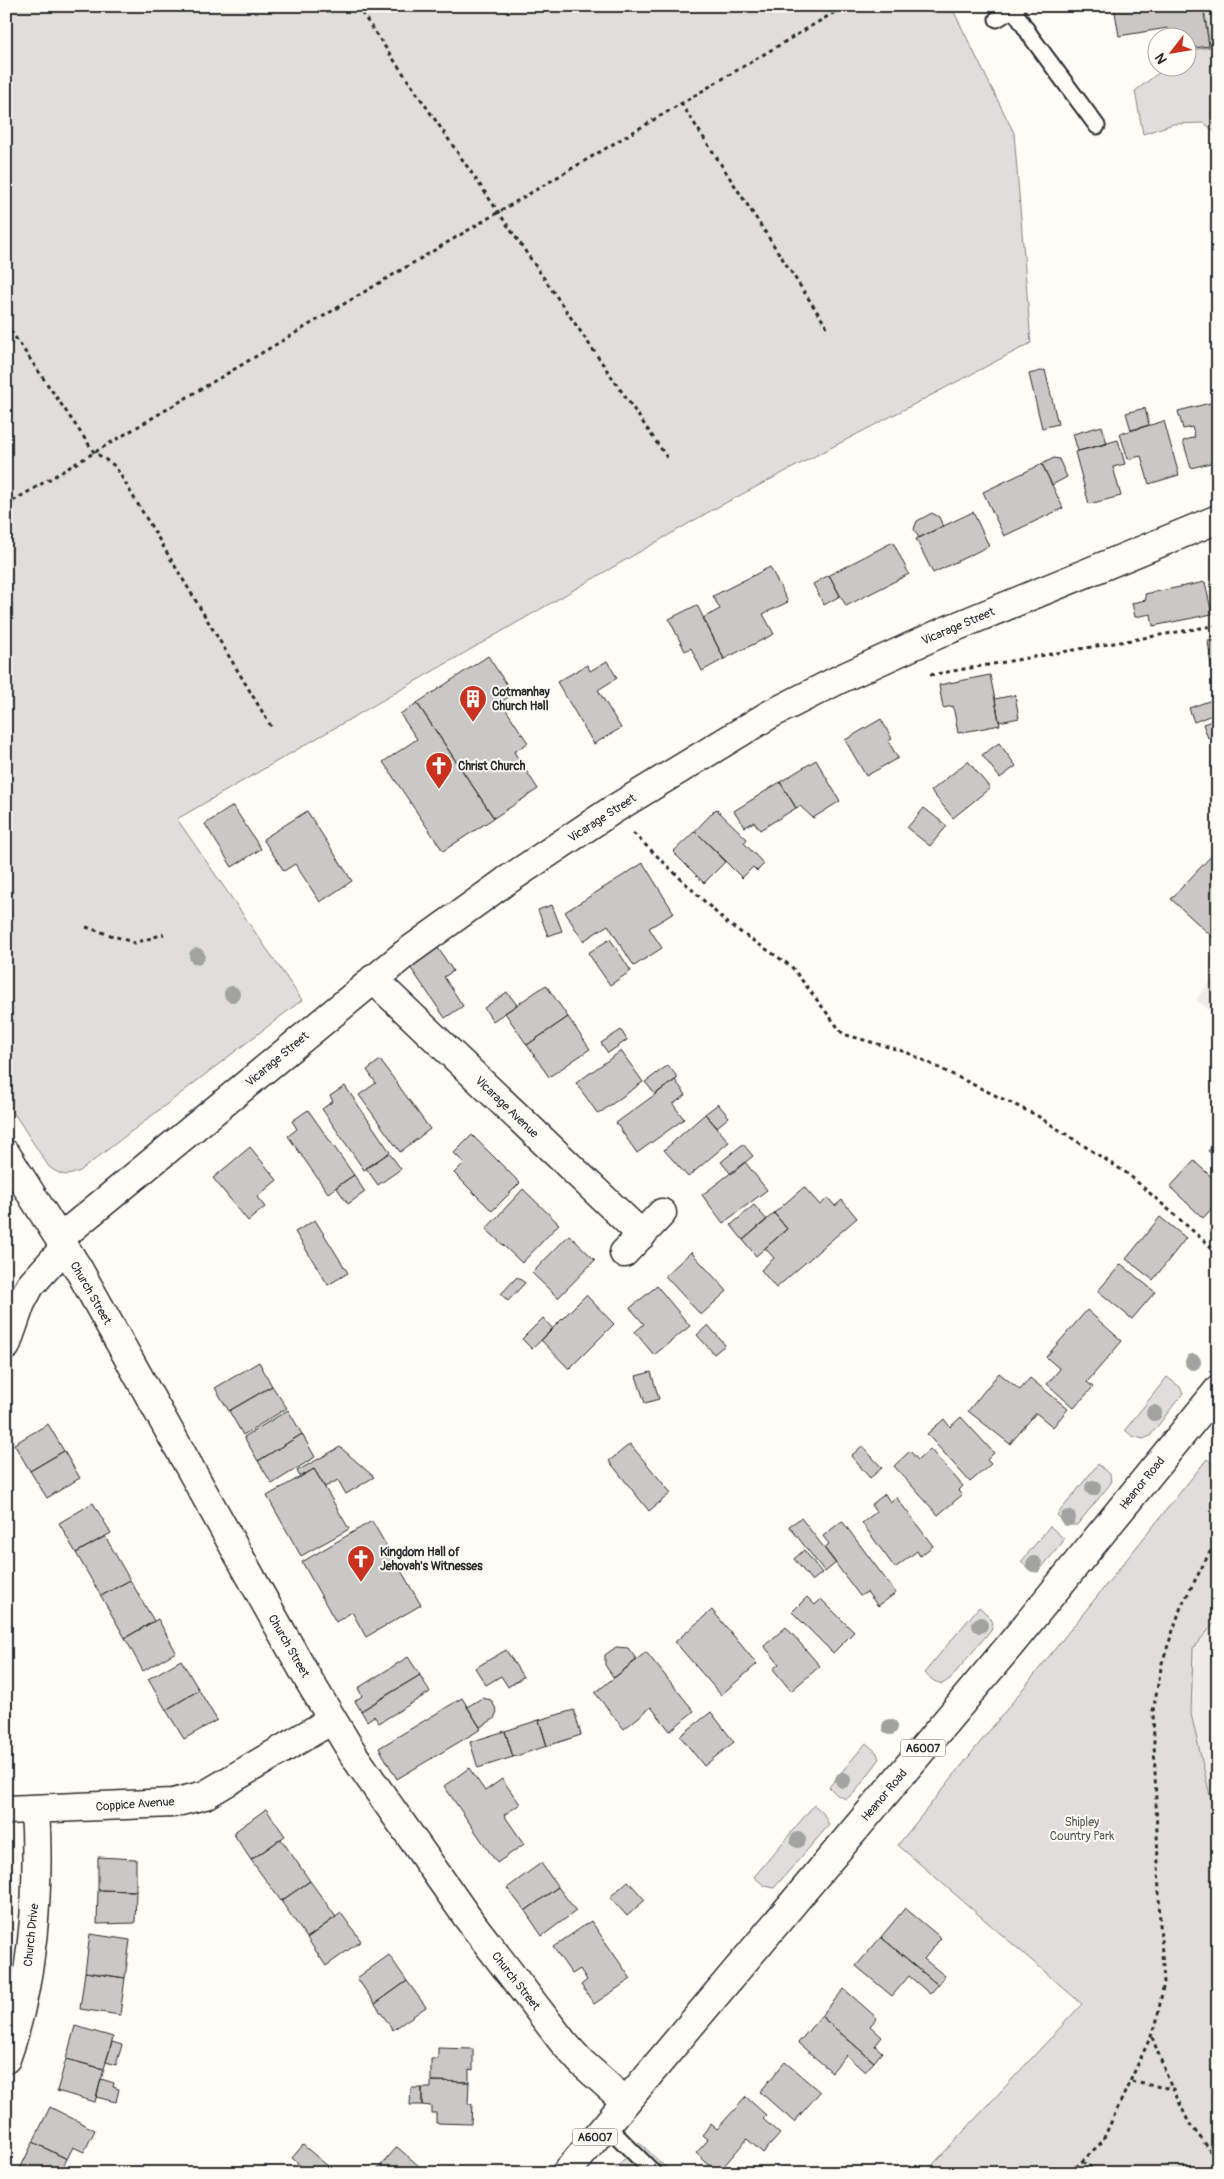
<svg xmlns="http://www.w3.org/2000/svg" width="1224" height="2179" viewBox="0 0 1224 2179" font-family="Pangolin,sans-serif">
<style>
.built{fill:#edece8}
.green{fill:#dfdeda;stroke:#858482}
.building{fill:#c9c8c4;stroke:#2b2b2b}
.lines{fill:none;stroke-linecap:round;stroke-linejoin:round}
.service-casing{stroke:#2b2b2b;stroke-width:19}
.minor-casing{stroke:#2b2b2b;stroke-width:31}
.tertiary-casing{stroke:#2b2b2b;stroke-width:31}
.primary-casing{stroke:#2b2b2b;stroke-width:31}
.path{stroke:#2b2b2b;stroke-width:3;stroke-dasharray:4 4;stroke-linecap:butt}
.service{stroke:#fdfcf7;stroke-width:15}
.minor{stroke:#fdfcf7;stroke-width:28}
.tertiary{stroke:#fdfcf7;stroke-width:28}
.primary{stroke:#fdfcf7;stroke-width:28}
.tree{fill:#a2a29f}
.labels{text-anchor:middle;stroke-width:4;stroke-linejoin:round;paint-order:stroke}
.shield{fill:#fdfcf7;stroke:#6a6a68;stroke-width:1}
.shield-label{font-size:11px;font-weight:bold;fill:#2b2b2b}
.street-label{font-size:12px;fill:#2b2b2b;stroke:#fdfcf7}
.poi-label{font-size:12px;font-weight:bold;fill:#2b2b2b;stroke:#fdfcf7;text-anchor:start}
.park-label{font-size:12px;fill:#585857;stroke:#fdfcf7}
</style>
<rect width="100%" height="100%" fill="#fdfcf7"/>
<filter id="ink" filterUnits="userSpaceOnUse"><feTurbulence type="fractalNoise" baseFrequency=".02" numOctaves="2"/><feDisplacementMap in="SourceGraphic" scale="10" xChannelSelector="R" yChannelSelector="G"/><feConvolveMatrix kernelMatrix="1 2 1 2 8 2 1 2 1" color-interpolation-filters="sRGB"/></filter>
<g filter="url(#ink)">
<!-- built -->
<path class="built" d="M1218,973v45l-22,-19z
M1218,1619v211l-27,-116 2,-66z"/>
<!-- green -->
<path class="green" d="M6,6h945l63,127 17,210 -319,167 -535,309 125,181 -222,171c-14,6 -18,5 -31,-4l-43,-66z
M1204,6h14v129l-14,-12 -31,1 -30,10 -8,-43 30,-23h21l1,-17 23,-4z
M1167,1377l13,10 3,6 -33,43 -7,3 -11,-3 -7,-6z
M1207,1459l11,9v151l-25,29 -2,66 27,116v343h-293l157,-169 -184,-159z
M1098,1464l12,10 1,9 -34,42h-10l-10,-10z
M1050,1526l14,13 -2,4 -24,29 -7,-1 -10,-9z
M979,1607l11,10 3,6 -2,7 -41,49 -8,5 -8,-3 -10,-8z
M866,1743l11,10 2,7 -24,32 -9,7 -9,-4 -8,-8z
M814,1805l9,8 6,12 -55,63 -9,-2 -11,-9z
M639,2142l32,31h-59z"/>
<!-- building -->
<path class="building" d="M1114,6h89l6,40 -23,3v-11h-18l-1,-10 -48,8z
M1045,370l13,54 -16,4 -13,-54z
M1218,401v60l-27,7 -8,-27 12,-4 -3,-10 -9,2 -5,-18z
M1145,408l4,17 -18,5 -5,-17z
M1164,421l15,54 -30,9 -8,-28 -13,3 -8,-25z
M1102,426l5,18 -29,7 -5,-17z
M1118,440l7,24 -12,3 8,29 -32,8 -14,-52z
M1054,458l5,1 8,18 -15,8 -10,-21z
M1042,464l21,44 -59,28 -21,-44z
M973,512l16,34 -56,27 -17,-34z
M932,513l7,4 4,9 -24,12 -5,-9 3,-8z
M893,542l16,32 -63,32 -17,-31z
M770,567l18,35 -25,12 11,20 -50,25 -21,-41 17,-9 -7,-13z
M829,575l11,21 -16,9 -11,-21z
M1205,582l7,32 -59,12 -2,-12 -16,3 -3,-14 14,-3 -1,-6z
M697,605l27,54 -22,12 -11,-23 -6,3 -16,-32z
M1218,640v50h-4l-6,-49z
M488,656l25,38 -12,8 27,41 -14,9 24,37 -44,29 -77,-115z
M607,661l10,17 -19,12 23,38 -27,16 -37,-62 30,-17 3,6z
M990,675l10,50 -42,8 -5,-27 -10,2 -4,-23z
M1015,695l4,23 -20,4 -4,-23z
M1212,700l5,13 -23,9 -5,-14z
M417,703l77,115 -51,33 -60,-89 34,-23 -17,-25z
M881,719l11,20 -4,2 10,17 -32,18 -21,-36z
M1218,719v16l-10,3 -5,-14z
M999,743l17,23 -16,12 -18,-23z
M816,760l24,41 -27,17 -13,-12 -4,2 -16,-26z
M968,761l22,27 -37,30 -22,-27z
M780,782l16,26 -36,22 -6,-8 -9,5 -11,-16z
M233,806l28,43 -29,18 -27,-43z
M924,808l23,18 -17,20 -23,-18z
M716,809l31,30 -3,4 20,21 -7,7 -4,-4 -11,11 -47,-47z
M307,811l45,70 -32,21 -25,-38 -11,7 -21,-32z
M695,831l31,30 -22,22 -31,-31z
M1213,854l5,3v85l-47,-43z
M643,863l31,50 -25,15 13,20 -28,18 -26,-41 -25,16 -18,-29z
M552,905l10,26 -14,5 -10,-26z
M610,939l21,32 -21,14 -22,-32z
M438,948l15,23 -9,6 19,29 -18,12 -35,-51z
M546,985l22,32 -41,28 -22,-32z
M507,992l10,13 -24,16 -9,-13z
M568,1017l22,32 -41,28 -22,-32z
M621,1030l6,10 -19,13 -7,-10z
M621,1051l22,31 -45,32 -22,-31z
M380,1060l50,69 -30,23 -41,-57 17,-12 -9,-13z
M668,1065l10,13 -23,16 -10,-12z
M675,1080l11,15 -13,9 11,15 -47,34 -21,-30z
M345,1086l45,66 -26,18 -42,-61 11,-8 -3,-5z
M718,1104l11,13 -12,10 -12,-13z
M308,1110l46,65 -26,18 -40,-57 9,-7 -5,-8z
M705,1114l24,28 -41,35 -24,-27z
M472,1135l48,48 -28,28 -38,-38 10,-10 -10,-10z
M1218,1140v19l-10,-8z
M743,1144l10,12 -22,18 -10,-12z
M250,1147l27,33 -20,17 8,10 -17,14 -35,-43z
M389,1153l12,16 -23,16 -12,-17z
M1194,1161l24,22v19l-15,16 -33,-31z
M745,1162l22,28 -44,33 -21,-28z
M354,1175l11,17 -17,12 -12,-17z
M804,1187l16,18 8,-7 7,8 7,-6 15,18 -81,70 -15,-18 13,-12 -9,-10 22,-19 -13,-16z
M523,1189l36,35 -37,39 -36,-34z
M754,1205l13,15 -24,20 -12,-15z
M774,1213l13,16 -31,27 -13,-16z
M1160,1217l26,21 -33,42 -27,-21z
M315,1220l33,53 -20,12 -33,-53z
M569,1235l26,25 -37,38 -26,-25z
M691,1252l36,39 -26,24 -36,-39z
M1121,1264l34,28 -23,27 -34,-28z
M517,1277l8,6 -17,18 -7,-7z
M657,1286l33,40 -36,29 -19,-23 9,-8 -14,-16z
M586,1295l28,29 -45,45 -28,-29z
M1087,1310l35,31 -35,41 6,5 -19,21 -27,-24 13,-15 -14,-12z
M543,1318l10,11 -21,20 -10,-10z
M708,1325l17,20 -11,9 -17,-19z
M259,1362l13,24 -43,25 -14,-23z
M651,1372l8,27 -14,4 -9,-27z
M999,1373l21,17 10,-12 38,31 -15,18 -17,-14 -26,31 -42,-33z
M272,1386l15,22 -44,27 -14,-24z
M288,1410l14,24 -44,27 -14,-24z
M961,1417l33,36 -7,7 4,4 -21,18 -43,-48 17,-15 6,8z
M48,1424l16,27 -34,20 -16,-27z
M302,1434l13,23 -43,27 -14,-23z
M630,1444l41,49 -22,18 -40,-50z
M862,1446l20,22 -12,10 -19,-22z
M340,1447l34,30 -28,17 -8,-14 -13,7 -11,-18 -14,8 -3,-6z
M930,1449l33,37 -5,5 4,4 -24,20 -44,-49 16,-15 8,9z
M64,1451l16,27 -33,20 -17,-27z
M314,1469l35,60 -48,27 -34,-60z
M885,1494l5,8 6,-5 37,49 -13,10 -3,-5 -22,17 -33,-45 14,-11 -5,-7z
M93,1503l18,30 -35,20 -17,-30z
M801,1518l35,45 -11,9 -36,-46z
M372,1521l49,84 -55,32 -14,-25 -16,10 -34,-60z
M842,1521l54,72 -18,13 -11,-14 -7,4 -36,-48 5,-4 -6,-8z
M105,1536l25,44 -29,16 -25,-43z
M804,1550l18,23 -10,8 -18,-22z
M130,1580l24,41 -29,17 -24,-42z
M807,1597l8,8 6,-6 33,33 -21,21 -41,-41z
M712,1610l45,54 -36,31 -46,-53z
M158,1619l18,33 -33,19 -18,-33z
M786,1627l34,39 -29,25 -18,-22 6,-5 -15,-18z
M616,1647l12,1 9,12 -23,18 -9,-13v-10z
M506,1650l17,27 -15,10 -7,-11 -15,9 -11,-17z
M646,1652l48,59 -24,20 -19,-24 -27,22 -29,-36z
M408,1657l12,18 -59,36 -6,-10 7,-5 -4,-8z
M181,1660l18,30 -33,20 -18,-31z
M420,1675l10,17 -51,31 -5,-7 -7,5 -6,-10z
M199,1690l18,30 -33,19 -18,-29z
M462,1698l19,31 -84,50 -18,-31z
M482,1698l9,2 6,11 -3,8 -14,8 -13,-20z
M574,1710l7,25 -34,11 -8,-26z
M711,1712l23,30 -30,24 -24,-30z
M539,1720l8,26 -34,11 -8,-26z
M505,1731l8,26 -35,11 -8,-26z
M469,1768l16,23 17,-12 18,25 -16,11 20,29 -27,19 -53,-77z
M266,1809l19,27 -34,24 -18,-27z
M281,1839l29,42 -29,20 -30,-41z
M98,1857l38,2v32l-38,-1z
M541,1863l17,24 -33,24 -18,-23z
M310,1881l26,36 -29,21 -26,-37z
M628,1881l17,19 -18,16 -17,-19z
M558,1887l18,24 -34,25 -17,-25z
M98,1890l38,1 -1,32 -38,1z
M905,1908l36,30 -17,21 21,17 -7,9 -57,-48z
M341,1913l20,28 -35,25 -19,-28z
M591,1921l40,58 -37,25 -13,-19 6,-5 -7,-11 -8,5 -19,-27z
M90,1934l40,6 -5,38 -40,-6z
M881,1937l57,48 -8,9 -21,-18 -17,20 -36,-30z
M389,1955l18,26 -32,23 -18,-26z
M85,1972l40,6 -5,37 -40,-6z
M407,1981l19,26 -33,23 -18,-26z
M844,1989l33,29 -7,8 12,11 -7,9 7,6 -8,10 -53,-46z
M821,2016l53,46 -9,10 -19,-17 -14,17 -34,-29z
M75,2026l38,11 -9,32 -38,-10z
M112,2042l10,3 -6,20 -10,-3z
M438,2048l35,1v21l-4,-1v13l-38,-1v-22h7z
M66,2059l38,10 -9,33 -38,-11z
M785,2062l35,30 -26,30 -34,-30z
M101,2079l13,4 -1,4 6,2 -3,13 -20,-5z
M431,2081l38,1 -1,22h4l-1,20 -35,-1v-10h-5v-7l-9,-1v-17h9z
M411,2088h11v17h-12z
M746,2097l20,18 -3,4 17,15 -17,19 -16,-14 -29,34 -22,-20 12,-13 -6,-5 9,-11 6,5z
M50,2107l45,23 -11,22 -11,-5 -6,12 -34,-17z
M33,2142l34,17 -7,14h-42z
M303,2145l33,28h-27l-17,-15z
M397,2147l30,26 -51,-2z"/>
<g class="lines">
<defs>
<path id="service" d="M1013,9l19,29 65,88
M997,19l21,-13
M606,2125l48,48"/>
<path id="minor" d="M373,979l269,256
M60,1238l346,-285 100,-72 105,-70 158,-96 71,-36 103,-47 275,-113
M624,1253l38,-40
M6,1346l15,-43 9,-17 35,-39
M6,1810l167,-7 32,-8 127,-75
M6,2059c27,-74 34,-171 29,-250"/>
<path id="tertiary" d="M6,1154l73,116 229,409 47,78 112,160 96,125 18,20 44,39"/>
<path id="primary" d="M566,2173l445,-529 207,-254"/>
</defs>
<!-- service casing -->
<use href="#service" class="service-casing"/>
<!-- minor casing -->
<use href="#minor" class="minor-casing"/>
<!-- tertiary casing -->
<use href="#tertiary" class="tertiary-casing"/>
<!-- primary casing -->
<use href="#primary" class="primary-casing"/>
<!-- path -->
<path class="path" d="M357,6l311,453
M681,103l146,224
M6,324l88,128 21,14 157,262
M6,505l839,-499
M930,675l288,-50
M633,833l94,90 64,43 52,68 63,18 130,63 92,59 90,79
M86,927l49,16 29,-9
M1152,2037l20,52
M1132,2082l41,7 16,34 18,23 11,18
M1082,2161l16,12
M1070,2173l32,-31 54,-117 8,-43 -4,-58 -7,-213 9,-48 19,-56 30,-57 7,-8"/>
<!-- service -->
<use href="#service" class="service"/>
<!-- minor -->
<use href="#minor" class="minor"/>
<!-- tertiary -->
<use href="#tertiary" class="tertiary"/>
<!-- primary -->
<use href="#primary" class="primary"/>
</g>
<!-- trees -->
<g class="tree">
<circle cx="197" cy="956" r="8"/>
<circle cx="232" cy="994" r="8"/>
<circle cx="1193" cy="1362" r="8"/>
<circle cx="1154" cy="1413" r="8"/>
<circle cx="1093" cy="1488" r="8"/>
<circle cx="1068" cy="1518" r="8"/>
<circle cx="1034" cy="1564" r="8"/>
<circle cx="980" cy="1625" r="8"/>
<circle cx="890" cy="1727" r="8"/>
<circle cx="843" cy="1780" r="8"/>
<circle cx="798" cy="1840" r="8"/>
</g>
</g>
<!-- icons -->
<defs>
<symbol id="building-pin" viewBox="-11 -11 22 30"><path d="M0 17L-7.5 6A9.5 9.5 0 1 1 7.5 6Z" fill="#c8321e" stroke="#fdfcf7"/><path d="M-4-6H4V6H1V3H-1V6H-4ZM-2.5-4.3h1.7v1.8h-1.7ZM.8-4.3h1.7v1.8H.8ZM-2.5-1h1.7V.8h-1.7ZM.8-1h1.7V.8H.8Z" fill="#fff"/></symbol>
<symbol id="church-pin" viewBox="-11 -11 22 30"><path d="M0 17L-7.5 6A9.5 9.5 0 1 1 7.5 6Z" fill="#c8321e" stroke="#fdfcf7"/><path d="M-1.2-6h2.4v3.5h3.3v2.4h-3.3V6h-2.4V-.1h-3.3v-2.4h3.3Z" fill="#fff"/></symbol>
</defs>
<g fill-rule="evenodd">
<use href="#building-pin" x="457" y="683" width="32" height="43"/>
<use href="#church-pin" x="423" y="750" width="32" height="43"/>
<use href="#church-pin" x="345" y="1543" width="32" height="43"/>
</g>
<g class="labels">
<!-- shield labels -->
<g class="shield">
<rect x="900.5" y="1739.5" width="45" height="17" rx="4"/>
<rect x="572.5" y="2128.5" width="45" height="17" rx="4"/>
</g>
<g class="shield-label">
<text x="923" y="1752">A6007</text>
<text x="595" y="2141">A6007</text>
</g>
<!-- street labels -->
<g class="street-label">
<text transform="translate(958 626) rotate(-23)" y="4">Vicarage Street</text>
<text transform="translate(602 818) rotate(-33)" y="4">Vicarage Street</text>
<text transform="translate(277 1059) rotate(-40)" y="4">Vicarage Street</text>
<text transform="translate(507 1107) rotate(44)" y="4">Vicarage Avenue</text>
<text transform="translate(91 1293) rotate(60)" y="4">Church Street</text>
<text transform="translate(1142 1483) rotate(-51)" y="4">Heanor Road</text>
<text transform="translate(289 1646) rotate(60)" y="4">Church Street</text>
<text transform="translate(884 1795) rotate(-50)" y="4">Heanor Road</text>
<text transform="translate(135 1804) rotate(-4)" y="4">Coppice Avenue</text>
<text transform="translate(31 1935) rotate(-84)" y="4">Church Drive</text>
<text transform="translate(516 1981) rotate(52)" y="4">Church Street</text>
</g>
<!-- poi labels -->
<g class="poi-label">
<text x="492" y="696">Cotmanhay<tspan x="492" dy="14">Church Hall</tspan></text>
<text x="458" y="770">Christ Church</text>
<text x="380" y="1556">Kingdom Hall of<tspan x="380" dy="14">Jehovah's Witnesses</tspan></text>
</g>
<!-- park labels -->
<g class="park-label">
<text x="1082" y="1826">Shipley<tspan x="1082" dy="14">Country Park</tspan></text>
</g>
</g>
<!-- margin -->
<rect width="1224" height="2179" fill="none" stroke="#fdfcf7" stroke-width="25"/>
<rect x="12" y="12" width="1199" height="2154" fill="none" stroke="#2b2b2b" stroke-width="2" filter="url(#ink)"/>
<!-- north arrow -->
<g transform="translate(1172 52) rotate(239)"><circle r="24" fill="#fdfcf7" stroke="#a9a8a5"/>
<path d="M0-4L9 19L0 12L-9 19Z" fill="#c8321e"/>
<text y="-8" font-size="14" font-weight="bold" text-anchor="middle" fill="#2b2b2b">N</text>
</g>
</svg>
